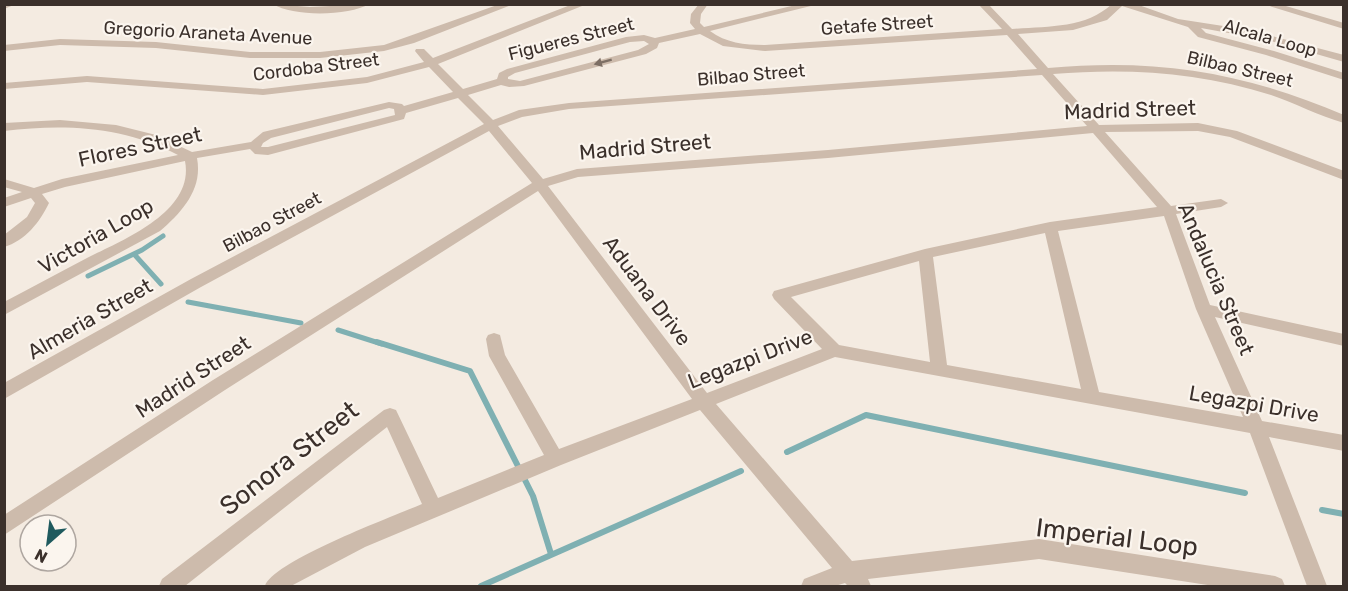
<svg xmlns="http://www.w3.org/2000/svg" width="1348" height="591" viewBox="0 0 1348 591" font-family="Rubik,sans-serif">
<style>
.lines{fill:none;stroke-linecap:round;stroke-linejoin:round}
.stream-far1{stroke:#7fb0b2;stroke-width:5}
.stream{stroke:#7fb0b2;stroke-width:6}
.minor{fill:#cdbbac;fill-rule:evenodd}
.oneway{fill:#7d6f65}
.labels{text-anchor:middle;stroke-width:4.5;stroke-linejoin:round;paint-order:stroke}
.far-street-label{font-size:18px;fill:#3b302b;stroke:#fbf5ee}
.street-label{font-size:21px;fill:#3b302b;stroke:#fbf5ee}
.near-street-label{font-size:26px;fill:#3b302b;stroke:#fbf5ee}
</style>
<rect width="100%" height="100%" fill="#f4ebe1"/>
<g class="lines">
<!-- stream-far1 -->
<path class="stream-far1" d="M134,254l27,30
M88,276l54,-26 21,-14
M188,302l113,21
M338,330l44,14"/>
<!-- stream -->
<path class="stream" d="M377,342l93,29 63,125 18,58
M787,452l79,-37 379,78
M1322,510l22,4
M481,586l260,-115"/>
<!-- minor -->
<path class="minor" d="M4,4h12l-12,5z
M273,4l37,3 59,-3c-20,12 -76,13 -96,0z
M500,4h14l-100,39 -30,8 -64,7h-70l-94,-10 -96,-3 -56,6v-6l56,-6 96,3 94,10h70l64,-7z
M573,4h14l-149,60 25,25 34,-10 2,-6 8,-4 119,-32 18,-2 11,3 40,-9 -5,-6 1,-9 8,-10h9l-7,10 -1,9 4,4 96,-23h19l-109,27c16,12 35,14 55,14l237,-16 -24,-25h10l24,25c35,-3 73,0 100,-25h24l42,15 71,11 95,25v7l-77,-22 -66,-12 5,5 68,18 70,22v7l-78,-25 -68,-18 -10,-10 -66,-21 -15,14 -34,10 -55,4 30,34c109,-10 195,4 296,47v8c-25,-7 -49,-20 -73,-28 -72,-23 -143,-27 -218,-21l46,51 99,-2 39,8 107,40v9l-114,-43 -32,-6 -93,1 66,74 50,-7 7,4 -7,4 -45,7 34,91 134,29v12l-129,-29 47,104 82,14v16l-75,-14 58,149h-20l-57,-153 -415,-76 -119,47 136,157 187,-22 236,37 7,3 3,7h-71l-175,-27 -171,20 3,7h-23l-3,-3 -10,3h-34l3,-7 28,-11 -132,-158 -139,55 -196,82 -74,39h-26c8,-25 129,-70 157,-82l-35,-77 -202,159h-26l3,-7 222,-169 6,-2 6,2 42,88 106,-43 -55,-99 -3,-17 2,-4 6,-2 6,2 5,20 54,94 133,-50 -154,-208 -313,199 -221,145v-20l209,-135 319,-197 -43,-52 -288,156 -197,112v-16l187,-104 293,-155 -26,-26 -52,15 -2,6 -136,36 -13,-1 -5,-5 -53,9c6,31 -15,54 -37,73l-156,84v-13c28,-15 55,-29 83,-44 35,-18 108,-46 98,-97l-120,26 -23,7 7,9c-9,19 -24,38 -45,44v-12l23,-18 8,-14 -4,-5 -27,9v-9l18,-6 -18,-5v-8l30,9 28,-9 116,-24c-56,-29 -113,-31 -174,-24v-8l56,-3 56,5 40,10 36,17 59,-10 12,-10 126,-30 13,2 2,2 49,-14 -24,-25 -62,16 -104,12 -176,-13 -83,7v-6l83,-7 176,13 104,-12 57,-15 -9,-11 1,-2h8l9,9zM700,34l23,12 42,5 242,-16 30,34 -468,34 -50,7 -26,10 -25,-25 33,-10 8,2 15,-1 122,-32 11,-6 2,-5zM644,41l5,3 -11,6 -118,31 -12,-2v-2l7,-4 115,-31zM1042,75l45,51 -259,24 -251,19 -34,10 -45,-53 24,-9 47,-8zM389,108l5,1 1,6 -127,32h-7l2,-4 8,-5zM1093,133l64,74 -107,15 -125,27 -151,42 -2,4 2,4 48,50 -115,44 -159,-207 30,-9 250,-19zM1164,216l32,93 47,108 -144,-25 -41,-161zM1045,233l36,156 -134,-24 -14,-108zM919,261l11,101 -91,-17 -48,-48z
M1263,4h16l65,19v6z"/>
</g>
<!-- one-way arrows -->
<defs><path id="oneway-solid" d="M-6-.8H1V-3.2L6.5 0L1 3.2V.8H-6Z" transform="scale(1.5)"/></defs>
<use class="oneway" href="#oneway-solid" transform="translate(603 62) rotate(165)"/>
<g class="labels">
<!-- far-street labels -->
<g class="far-street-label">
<text transform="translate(877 25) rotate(-4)" y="6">Getafe Street</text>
<text transform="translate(208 33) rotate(3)" y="6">Gregorio Araneta Avenue</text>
<text transform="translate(1270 38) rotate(16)" y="6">Alcala Loop</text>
<text transform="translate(571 39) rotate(-14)" y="6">Figueres Street</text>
<text transform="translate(316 67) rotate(-7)" y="6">Cordoba Street</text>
<text transform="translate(1240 69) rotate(13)" y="6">Bilbao Street</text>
<text transform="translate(751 75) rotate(-5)" y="6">Bilbao Street</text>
<text transform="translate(272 222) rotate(-28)" y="6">Bilbao Street</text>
</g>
<!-- street labels -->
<g class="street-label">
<text transform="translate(1130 110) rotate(-2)" y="7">Madrid Street</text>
<text transform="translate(140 147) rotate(-12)" y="7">Flores Street</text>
<text transform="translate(645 147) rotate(-5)" y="7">Madrid Street</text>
<text transform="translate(96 236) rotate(-30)" y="7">Victoria Loop</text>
<text transform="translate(1216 279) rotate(67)" y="7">Andalucia Street</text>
<text transform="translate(647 291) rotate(53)" y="7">Aduana Drive</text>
<text transform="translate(90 319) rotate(-30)" y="7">Almeria Street</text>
<text transform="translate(750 359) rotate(-21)" y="7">Legazpi Drive</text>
<text transform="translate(193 377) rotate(-33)" y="7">Madrid Street</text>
<text transform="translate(1254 404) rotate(10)" y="7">Legazpi Drive</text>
</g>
<!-- near-street labels -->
<g class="near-street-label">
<text transform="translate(289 458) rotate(-38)" y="9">Sonora Street</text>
<text transform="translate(1117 537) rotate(7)" y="9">Imperial Loop</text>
</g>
</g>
<!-- border -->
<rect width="1348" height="591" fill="none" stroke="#3b302b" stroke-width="12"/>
<!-- north arrow -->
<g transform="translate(48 543) rotate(208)"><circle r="28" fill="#fbf5ee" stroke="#aea6a0" stroke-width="1.5"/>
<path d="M0-4.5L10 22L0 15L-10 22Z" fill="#1f5a5e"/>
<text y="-9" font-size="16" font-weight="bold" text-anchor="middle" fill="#3b302b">N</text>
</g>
</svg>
